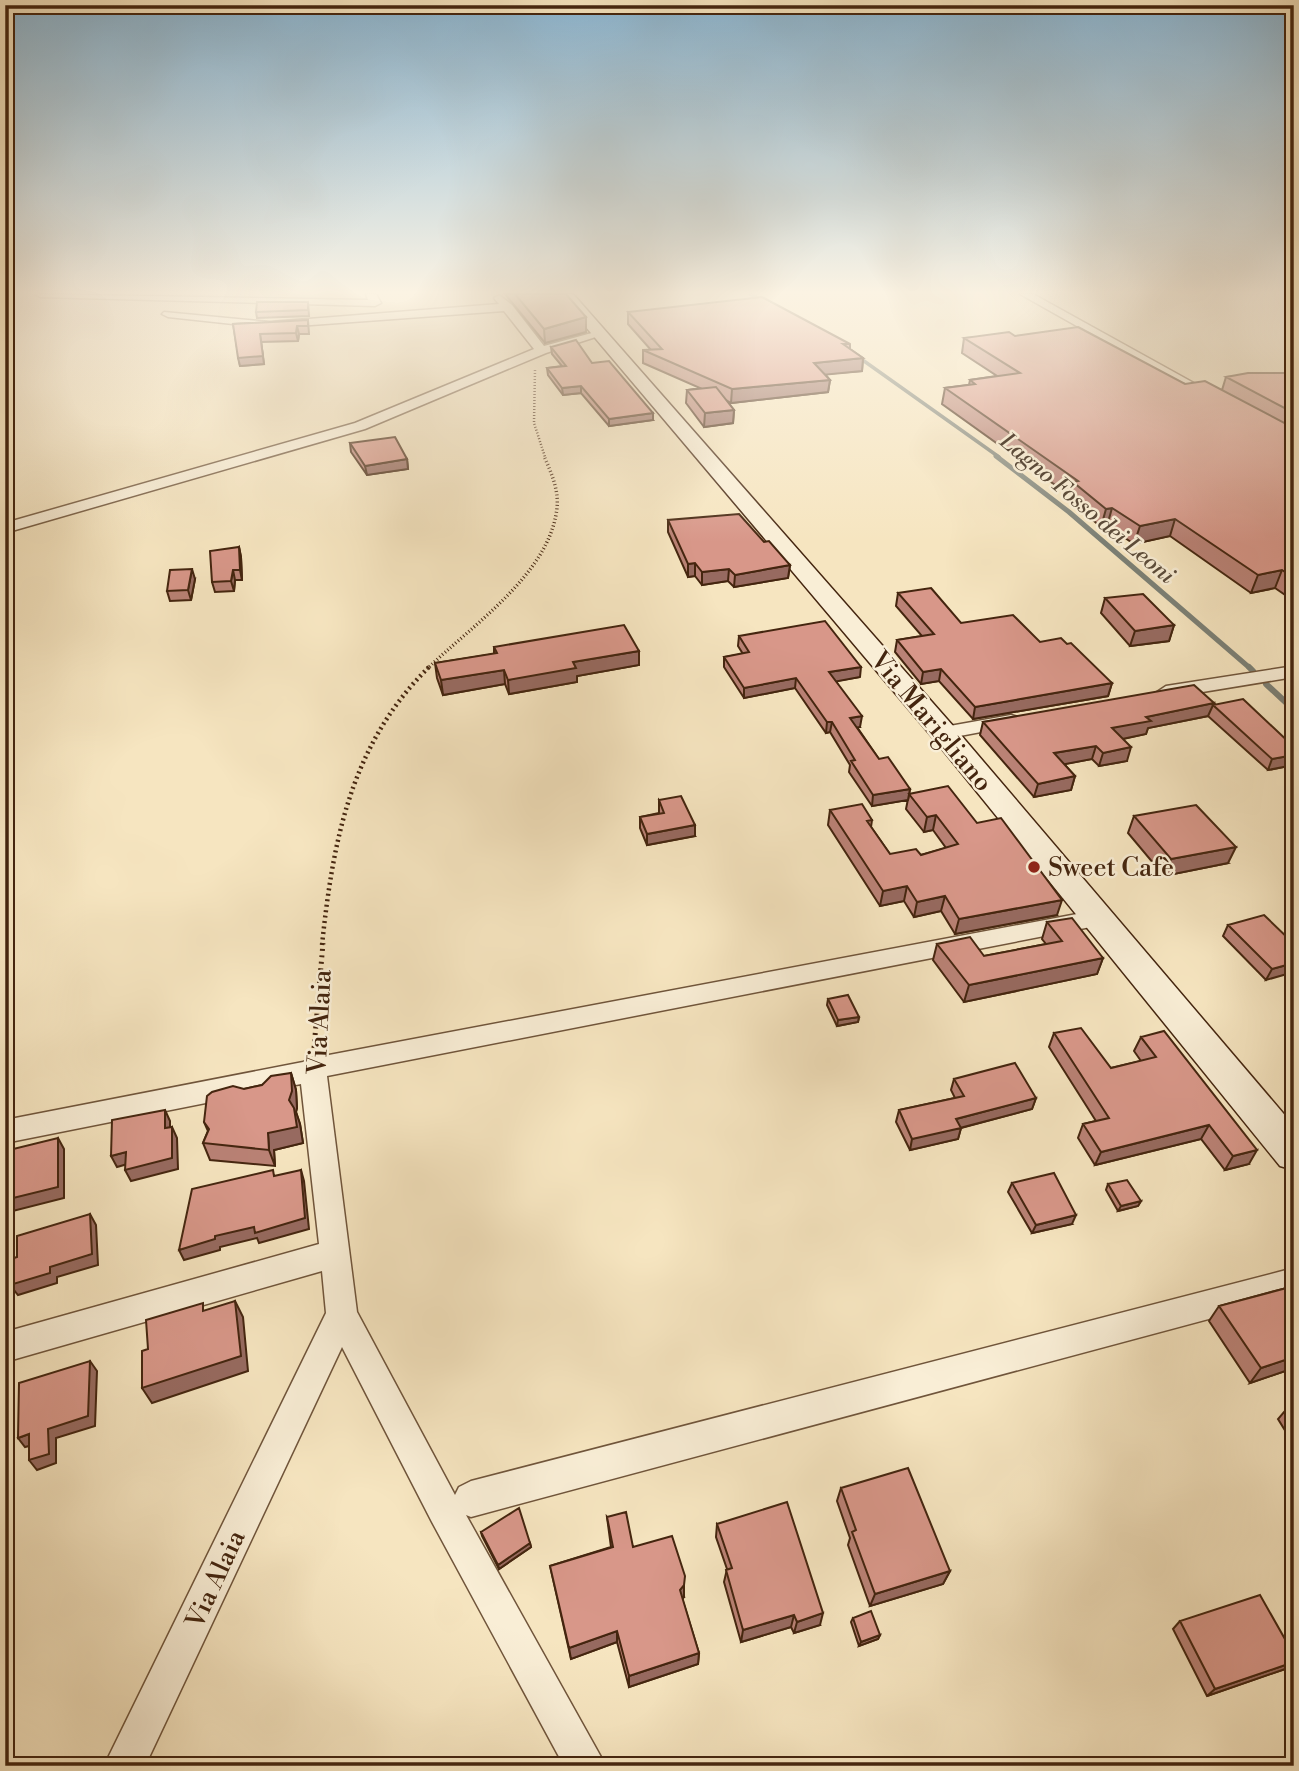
<svg xmlns="http://www.w3.org/2000/svg" width="1299" height="1771" viewBox="0 0 1299 1771" font-family="'Libre Bodoni',serif">
<style>
.lines{fill:none;stroke-linecap:round;stroke-linejoin:round}
.stream-far2{stroke:#7b8076;stroke-width:3.5}
.stream-far1{stroke:#7b8076;stroke-width:5}
.stream{stroke:#7b8076;stroke-width:6}
.street-casing{stroke:#70553b;stroke-width:3}
.secondary-casing{stroke:#44250f;stroke-width:3}
.path-far3{stroke:#44250f;stroke-width:2.5;stroke-dasharray:1 2;stroke-linecap:butt}
.path-far2{stroke:#44250f;stroke-width:3.5;stroke-dasharray:1 2.5;stroke-linecap:butt}
.path-far1{stroke:#44250f;stroke-width:4.5;stroke-dasharray:2 3.5;stroke-linecap:butt}
.path{stroke:#44250f;stroke-width:5;stroke-dasharray:2 4.5;stroke-linecap:butt}
.street{fill:#f9eed6;fill-rule:evenodd}
.secondary{fill:#f9eed6;fill-rule:evenodd}
.wall{fill:#ba8276;stroke:#44250f;stroke-width:2}
.shaded-wall{fill:#976a60;stroke:#44250f;stroke-width:2}
.building{fill:#d89789;stroke:#44250f;stroke-width:2}
.poi-dot{fill:#8f2418;stroke:#f9eed6;stroke-width:2.5}
.labels{text-anchor:middle;stroke-width:5;stroke-linejoin:round;paint-order:stroke}
.far-water-label{font-size:23px;font-style:italic;fill:#5b4b3a;stroke:#f9eed6}
.street-label{font-size:26px;fill:#44250f;stroke:#f9eed6}
.poi-label{font-size:26px;fill:#44250f;stroke:#f9eed6;text-anchor:start}
</style>
<rect width="100%" height="100%" fill="#f6e5c0"/>
<filter id="stains"><feTurbulence type="fractalNoise" baseFrequency=".00286" numOctaves="4"/><feColorMatrix values="0 0 0 0 .2 0 0 0 0 .09 0 0 0 0 .02 0 0 0 .5 -.17"/></filter>
<radialGradient id="worn" r=".72"><stop offset=".6" stop-color="#630" stop-opacity="0"/><stop offset="1" stop-color="#630" stop-opacity=".3"/></radialGradient>
<g class="lines">
<!-- stream-far2 -->
<path class="stream-far2" d="M750,294l15,8
M857,356l142,101"/>
<!-- stream-far1 -->
<path class="stream-far1" d="M996,456l73,56 182,157"/>
<!-- stream -->
<path class="stream" d="M1249,667l4,4
M1266,684l28,26"/>
<defs>
<path id="street" d="M35,294l333,6 -2,-6h10l5,9 -6,3 -335,-9z
M1020,294h13l186,103 -6,4 -5,-1z
M499,295l13,10 32,41 55,-15 6,3 -59,19 -181,76 -360,104v-10l350,-100 179,-74 -30,-38 -234,17 -102,-11 -6,-3 2,-2 106,10 229,-18 -5,-6z
M1294,666v11l-128,21 -9,-6 9,-6z
M1011,715l7,2 3,4 -3,4 -74,14 -10,-6 10,-6z
M1098,910l8,2 4,6 -4,6 -779,152 30,236 98,183 4,-8 12,-6 823,-213v28l-823,221 -5,-2 140,251h-42l-132,-244 -90,-175 -197,419h-41l222,-453 -4,-42 -317,91v-30l314,-88 -18,-160 -296,59v-23l298,-58 10,-4z"/>
<path id="secondary" d="M558,294h15l381,433 340,399v44l-14,-4 -346,-427z"/>
</defs>
<!-- street casing -->
<use href="#street" class="street-casing"/>
<!-- secondary casing -->
<use href="#secondary" class="secondary-casing"/>
<!-- path-far3 -->
<path class="path-far3" d="M535,370l-1,53 11,34"/>
<!-- path-far2 -->
<path class="path-far2" d="M427,669c44,-43 123,-95 130,-161 2,-18 -6,-36 -13,-52"/>
<!-- path-far1 -->
<path class="path-far1" d="M322,945c11,-105 29,-201 107,-278"/>
<!-- path -->
<path class="path" d="M314,1048l9,-105"/>
<!-- street -->
<use href="#street" class="street"/>
<!-- secondary -->
<use href="#secondary" class="secondary"/>
</g>
<!-- wall -->
<path class="wall" d="M505,294h61l20,38 -41,11z
M308,302l1,14 -52,2 -1,-6z
M628,312l222,32v5l13,9 -1,13 -37,3 5,6 -2,12 -97,11 -5,-3 8,10 -1,13 -29,4 -18,-24 1,-13 13,-2 -57,-25v-13h8l-23,-26z
M308,320l1,14h-10l-1,7 -37,1 3,22 -24,2 -7,-42z
M1015,336l170,48 37,6 4,-13 68,-4v228l-19,-13 -24,5 -81,-57 -36,8 -27,-18 -6,1 -33,-28 1,-4 -127,-91 3,-16 24,-3 1,-5 27,-4 -35,-23 2,-15z
M551,347l41,16 61,57 -44,6 -28,-33 -18,2 -15,-20 -1,-7 15,-2 -10,-12z
M350,443l57,16 1,10 -41,6 -16,-23z
M668,520l96,22 26,23 -2,13 -54,9 -6,-6 -26,4 -7,-9 -7,1 -20,-45z
M239,547l2,10 1,23h-7l-1,11 -19,1 -3,-10z
M195,579l-4,21 -21,1 -3,-10z
M898,593l63,30 79,19 72,41 -4,13 -135,23 -34,-38 -18,3 -26,-32 2,-12 25,-4 -26,-30z
M1105,598l69,27 -5,16 -39,5 -29,-33z
M739,636l121,41 -24,4 24,46h-3l22,32 31,30 -2,11 -36,6 -23,-34 1,-7 -20,-33 -4,1 -31,-45 -51,10 -20,-31v-10l19,-3 -5,-8z
M494,647l145,4v14l-62,11v6l-68,12 -4,-10 -62,11 -6,-17 -2,-15 59,-9z
M1213,705l81,42v18l-26,5 -60,-54 -60,12 -2,6 -23,5 4,22 -28,5 -7,-7 -28,5 11,12 -4,14 -37,7 -54,-62 3,-13z
M909,794l68,29 80,92 -102,19 -14,-23 -27,6 -10,-16 -24,5 -52,-81 2,-15 42,10 -1,7 19,27 31,1 25,-7 -13,-18 -9,2 -18,-23z
M659,800l36,36 -48,9 -7,-17v-11l19,-4z
M1134,816l94,47 -64,13 -36,-43z
M1047,922l56,36 -6,16 -133,28 -31,-42 4,-16 47,12 62,-12 -4,-5z
M1228,925l66,19 -28,36 -43,-44z
M828,999l31,18 -1,5 -21,4 -10,-21z
M1054,1033l57,35 30,-7 -7,-10 7,-14 108,127 -24,6 -24,-31 -106,26 -17,-27 5,-14 13,-3 -47,-74z
M291,1073l5,17 1,18 -1,4 4,12 3,19 -29,7 1,16 -65,-6 -7,-17 5,-12 -4,-9 40,-33 18,-4z
M954,1079l82,19 -4,11 -71,19 -3,11 -48,11 -14,-28 3,-12 56,-12 -4,-8z
M1012,1183l60,41 -40,9 -24,-41z
M1108,1184l33,17 -3,5 -20,5 -12,-21z
M1294,1286v82l-44,15 -41,-62 10,-15z
M1294,1403v42l-16,-26 12,-14z
M841,1488l109,83 -7,13 -73,22 -22,-61 2,-7 -13,-37z
M607,1517l26,30 51,50 -2,1 17,55 -1,11 -69,23 -12,-45 -46,17 -21,-93 61,-19z
M717,1524l103,101 -26,8 -3,-6 -50,15 -17,-60 3,-13 -11,-32z
M481,1532l49,11 1,4 -32,22 -17,-33z
M853,1618l27,17 -2,4 -19,7 -8,-24z
M1180,1621l114,34v8l-6,5 -81,28 -34,-67z"/>
<!-- shaded-wall -->
<path class="shaded-wall" d="M586,317v15l-41,11 -1,-14z
M297,326l2,8 -1,7 -2,-8z
M260,334l4,30 -24,2 -2,-8z
M863,358l-1,13 -50,5 2,-13z
M830,380l-2,12 -97,11 1,-14z
M581,386v7l-18,2 -1,-7z
M734,410l-1,13 -29,4 1,-14z
M653,413v7l-44,6v-7z
M407,459l1,10 -41,6 -2,-9z
M1112,508l-5,18 -6,1 5,-18z
M1175,519l-5,17 -36,8 6,-18z
M239,547l2,10 1,23 -2,-10z
M695,563v13l-7,1v-13z
M790,565l-2,13 -54,9 1,-12z
M192,569l3,10 -4,21 -3,-10z
M729,569l-1,12 -26,4v-13z
M233,570l2,10 -1,11 -3,-10z
M1282,570l-7,18 -24,5 7,-18z
M1174,625l-5,16 -39,5 5,-15z
M639,651v14l-62,11v6l-68,12 -1,-14 65,-18z
M861,667l-1,10 -32,6 1,-11z
M941,669l-2,12 -18,3 2,-12z
M504,670l1,14 -62,11 -2,-15z
M796,678l-1,10 -51,10v-10z
M1112,683l-4,13 -135,23 2,-12z
M1214,703l-6,13 -60,12 -2,6 -38,8 4,-14 34,-11z
M862,716l-2,11 -11,2 1,-11z
M827,722h5l-2,10 -4,1z
M1096,746l-4,13 -42,8 4,-14z
M1131,747l-4,14 -28,5 4,-13z
M1294,755v10l-26,5 4,-11z
M1075,776l-4,14 -37,7 4,-13z
M910,789l-2,11 -36,6 1,-11z
M936,815l-3,15 -9,2 3,-15z
M695,825v11l-48,9v-11z
M1236,847l-8,16 -64,13 7,-17z
M907,886l-3,15 -24,5 3,-15z
M945,896l-4,15 -27,6 3,-15z
M1062,900l-5,15 -102,19 4,-15z
M1103,958l-6,16 -133,28 5,-17z
M1294,963v9l-28,8 6,-11z
M859,1017l-1,5 -21,4 1,-6z
M291,1073l5,17 1,18 -1,4 4,12 3,19 -29,7 1,16 -6,-16 -1,-17 21,-33z
M1036,1098l-4,11 -76,20 5,-1 -3,11 -48,11 2,-11 44,-20z
M165,1110l5,11v18l-5,-11z
M1209,1125l-8,14 -106,26 6,-13z
M172,1127l5,11 1,31 -47,12 -6,-11z
M58,1138l6,11v49l-59,15v-13z
M1257,1150l-8,14 -24,6 8,-14z
M126,1152l5,11 -14,4 -6,-11z
M301,1170l3,11 5,48 -50,14 -2,-5 -37,9v3l-36,10 -5,-10 36,-14z
M1141,1201l-3,5 -20,5 3,-5z
M90,1214l6,11 2,40 -41,12v6l-39,12 -8,-10 40,-18z
M1076,1215l-4,9 -40,9 4,-8z
M235,1301l8,16 5,54 -96,32 -10,-15z
M1294,1357v11l-44,15 11,-15z
M90,1361l7,10 -2,55 -39,12v25l-19,7 -8,-10z
M29,1434l8,10 -12,3 -7,-9z
M530,1543l1,4 -32,22 -1,-4z
M950,1571l-7,13 -73,22 5,-12z
M684,1585v12l-5,5 1,-12z
M823,1613l-3,12 -26,8 3,-11z
M794,1615l-3,12 -50,15 2,-12z
M617,1631v11l-46,17 -2,-11z
M880,1635l-2,4 -19,7 2,-4z
M699,1653l-1,11 -69,23v-11z
M1294,1662v1l-6,5 -81,28 8,-7z"/>
<!-- building -->
<path class="building" d="M515,294h51l20,23 -42,12z
M762,297l88,47h-7l20,14 -49,5 16,17 -98,9 -89,-39 19,-1 -34,-37z
M257,302h51v8l-52,2z
M308,320v6h-11l-1,7 -36,1 3,22 -25,2 -5,-34z
M1078,327l107,57 20,-3 89,47v150l-12,-8 -24,5 -83,-56 -35,7 -28,-18 -6,1 -33,-27 5,-1 -133,-93 30,-4 -5,-4 50,-7 -56,-35 45,-6 6,4z
M576,340l16,23 17,-2 44,52 -44,6 -28,-33 -19,2 -15,-20 19,-2 -15,-19z
M1248,373h46v40l-68,-36z
M716,387l18,23 -29,3 -18,-23z
M395,437l12,22 -42,7 -15,-23z
M739,514l25,28 5,-1 21,24 -55,10 -6,-6 -27,3 -7,-9 -7,1 -20,-44z
M239,547l1,23h-7l-2,11 -19,1 -2,-31z
M192,569l-4,21 -21,1 3,-21z
M931,588l30,35 52,-8 27,27 21,-4 6,6 4,-1 41,40 -137,24 -34,-38 -18,3 -26,-32 37,-6 -36,-41z
M1143,594l31,31 -39,6 -30,-33z
M825,621l36,46 -32,5 33,44 -12,2 29,41 9,-2 22,32 -37,6 -22,-34 4,-1 -23,-38h-5l-31,-44 -52,10 -20,-31 25,-5 -10,-16z
M624,625l15,26 -66,11 3,6 -68,12 -4,-10 -63,10 -6,-17 62,-10 -3,-6z
M1194,685l20,18 -68,14 5,4 -39,7 19,19 -28,6 -7,-7 -42,7 21,23 -37,8 -55,-62z
M1243,699l51,48v8l-22,4 -59,-54z
M948,786l29,37 24,-5 61,82 -103,19 -14,-23 -28,6 -10,-16 -24,5 -53,-81 32,-6 10,16 -5,1 23,33 26,-5 5,6 37,-11 -22,-29 -9,2 -18,-23z
M681,796l14,29 -48,9 -7,-17 24,-4 -5,-13z
M1196,805l40,42 -65,12 -37,-43z
M1264,915l30,29v19l-22,6 -44,-44z
M1072,918l31,40 -134,27 -32,-41 33,-7 14,19 78,-15 -15,-19z
M848,995l11,22 -21,3 -10,-21z
M1081,1028l30,40 45,-11 -15,-20 23,-6 93,119 -24,6 -24,-31 -108,27 -18,-28 26,-6 -55,-85z
M1015,1063l21,35 -80,21 5,9 -49,11 -13,-29 65,-14 -10,-17z
M291,1073l1,18 -3,9 5,8 3,19 -29,6 1,17 -66,-7 6,-14 -5,-7 3,-26 5,-4 21,-6 11,3 18,-4 9,-9z
M165,1110v18l7,-1v31l-47,12 1,-18 -15,4 1,-36z
M58,1138v49l-53,13v-49z
M273,1170l1,6 27,-6 4,48 -50,15 -1,-6 -39,9v3l-36,11 13,-61z
M1054,1173l22,42 -40,10 -24,-42z
M1127,1180l14,21 -20,5 -13,-22z
M90,1214l2,40 -42,13v6l-40,12 1,-26 6,-2v-21z
M1294,1286v71l-33,11 -42,-62z
M235,1301l6,55 -99,32v-37l6,-2 -2,-29 57,-17v8z
M90,1361l-2,55 -40,13 1,25 -20,6v-26l-11,4 1,-55z
M1294,1403v8l-4,-6z
M908,1468l42,103 -75,23 -23,-62 4,-2 -15,-42z
M787,1502l36,111 -26,9 -3,-7 -51,15 -17,-60 6,-2 -15,-44z
M519,1508l11,35 -32,22 -17,-33z
M626,1512l7,35 39,-11 13,40 -1,9 -4,5 19,63 -70,23 -12,-45 -48,17 -19,-82 63,-19 -6,-30z
M1260,1595l34,60v7l-79,27 -35,-68z
M871,1611l9,24 -19,7 -8,-24z"/>
<!-- sky -->
<linearGradient id="sky" x2="0" y2="1"><stop stop-color="#8bb8d6"/><stop offset="0.54" stop-color="#fbf3e3"/><stop offset="1" stop-color="#fbf3e3" stop-opacity="0"/></linearGradient>
<rect width="1299" height="542" fill="url(#sky)"/>
<!-- markers -->
<circle class="poi-dot" cx="1034" cy="867" r="7"/>
<g class="labels">
<!-- far-water labels -->
<g class="far-water-label">
<text transform="translate(1088 508) rotate(40)" y="8">Lagno Fosso dei Leoni</text>
</g>
<!-- street labels -->
<g class="street-label">
<text transform="translate(932 721) rotate(50)" y="9">Via Marigliano</text>
<text transform="translate(319 1022) rotate(-87)" y="9">Via Alaia</text>
<text transform="translate(215 1579) rotate(-65)" y="9">Via Alaia</text>
</g>
<!-- poi labels -->
<g class="poi-label">
<text x="1048" y="876">Sweet Cafè</text>
</g>
</g>
<!-- margin -->
<rect width="1299" height="1771" fill="none" stroke="#f6e5c0" stroke-width="28"/>
<rect x="7" y="7" width="1285" height="1757" fill="none" stroke="#44250f" stroke-width="3.5"/>
<rect x="14" y="14" width="1271" height="1743" fill="none" stroke="#44250f" stroke-width="2"/>
<rect width="100%" height="100%" filter="url(#stains)"/>
<rect width="100%" height="100%" fill="url(#worn)"/>
</svg>
